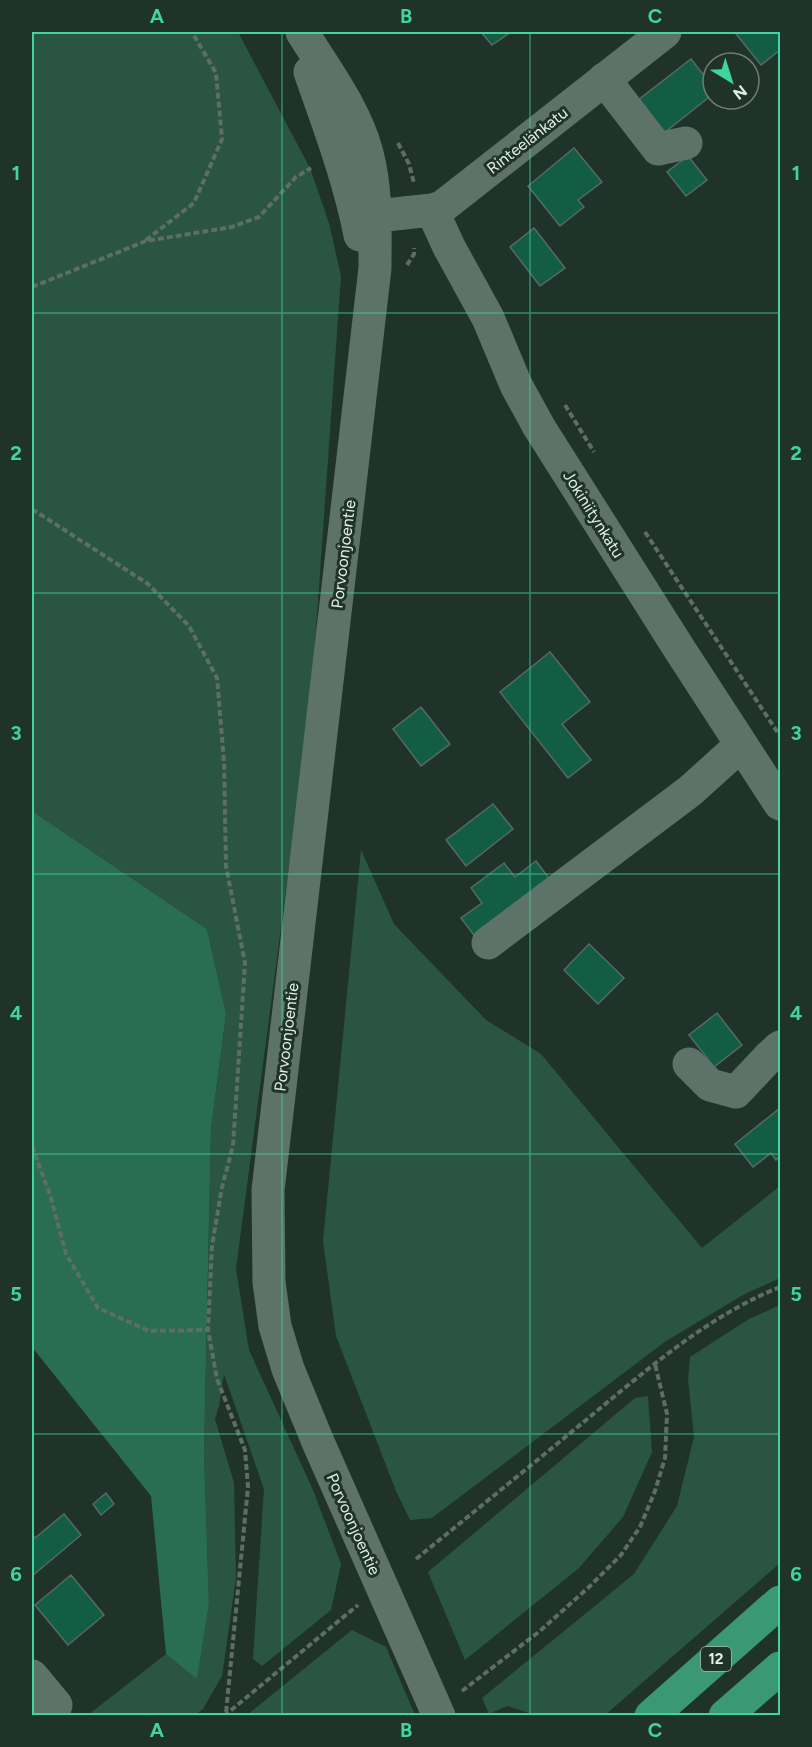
<svg xmlns="http://www.w3.org/2000/svg" width="812" height="1747" viewBox="0 0 812 1747" font-family="Figtree,sans-serif">
<style>
.green{fill:#2a5544}
.forest{fill:#286d54}
.building{fill:#135d44;stroke:#566b61;stroke-width:1.5}
.lines{fill:none;stroke-linecap:round;stroke-linejoin:round}
.path{stroke:#5d6e66;stroke-width:4;stroke-dasharray:6 3;stroke-linecap:butt}
.minor{stroke:#5d7268;stroke-width:33}
.highway{stroke:#3a9876;stroke-width:33}
.grid{fill:none;stroke:#40d4a1;stroke-width:1.5;stroke-opacity:0.55}
.labels{text-anchor:middle;stroke-width:6;stroke-linejoin:round;paint-order:stroke}
.shield{fill:#20332b;stroke:#a8b7b0;stroke-width:1.5}
.shield-label{font-size:15px;font-weight:bold;fill:#e3efe9}
.street-label{font-size:16px;fill:#e3efe9;stroke:#20332b}
.neatline{fill:none;stroke:#40d4a1;stroke-width:2}
.grid-label{font-size:20px;text-anchor:middle;font-weight:bold;fill:#40d4a1}
</style>
<rect width="100%" height="100%" fill="#20332b"/>
<!-- green -->
<path class="green" d="M32,32h206l72,136 19,55 12,53 -30,424 -75,569 13,81 64,140 28,74 -10,46 -69,56 -9,-7 11,-170 -40,-115 -5,32 -4,13 19,64 2,95 -14,98 -19,33 -8,6h-107l78,-61 31,24 12,-74 -5,-152 7,-323 15,-115 -19,-85 -175,-118z
M361,850l33,74 92,96 55,34 161,194 78,-62v92l-37,17 -77,46 -234,177 -22,2 -14,-29 -60,-155 -13,-95z
M780,1305v258l-175,152h-70l-28,-9 -18,8 -7,-16 152,-124 43,-68 17,-69 -6,-58 2,-22 59,-38z
M648,1396l4,56 -29,65 -44,51 -114,92 -37,-88 207,-174z
M352,1630l34,17 29,68h-168z"/>
<!-- forest -->
<path class="forest" d="M32,811l175,118 19,85 -15,115 -7,323 5,152 -12,75 -31,-25 -15,-158 -119,-149z"/>
<!-- building -->
<path class="building" d="M481,32h30l-19,13z
M739,32h41v18l-19,15 -25,-31z
M691,59l22,28v7l-54,43 -26,-33z
M574,148l28,34 -24,18 6,7 -24,19 -32,-40z
M688,156l19,24 -21,16 -19,-24z
M534,228l31,40 -25,18 -30,-39z
M550,652l40,50 -28,22 29,36 -23,18 -68,-86z
M421,707l29,37 -29,22 -28,-37z
M493,804l20,25 -47,37 -20,-26z
M536,861l15,20 -75,57 -15,-20 21,-15 -11,-15 33,-25 11,14z
M589,944l35,34 -26,26 -34,-34z
M717,1013l25,32 -28,22 -25,-32z
M780,1108v48l-4,4 -5,-7 -18,14 -18,-23z
M106,1493l8,11 -13,11 -8,-11z
M64,1514l17,21 -49,41v-42l3,4z
M71,1575l33,40 -36,30 -33,-40z"/>
<g class="lines">
<!-- path -->
<path class="path" d="M398,143l11,21 5,19
M146,240l48,-37 28,-64 -6,-66 -24,-41
M407,265l7,-11v-6
M32,287l114,-46 86,-14 27,-10 37,-40 15,-9
M565,405l29,47
M32,509l116,75 41,42 28,52 7,84 2,104 19,97 -12,183 -11,41 -10,59 -4,84 9,49 28,71 3,37 -22,226
M645,532l135,204
M32,1146l19,52 15,56 32,54 51,23 59,-1
M416,1559c59,-48 118,-96 176,-144 58,-48 118,-100 188,-128
M462,1691l78,-60 48,-43 33,-33 19,-28 15,-36 10,-33 2,-44 -12,-50
M224,1716l134,-111"/>
<!-- minor -->
<path class="minor" d="M302,32c23,37 54,78 65,121 10,38 8,76 8,115l-107,922 1,92 6,44 13,43 30,73 121,274
M310,72c19,54 39,107 50,163
M604,79l54,70 28,-6
M432,210l17,37 39,71 28,67 23,42 141,223 100,154
M376,216l56,-6 10,-3 223,-175
M488,943l202,-152 51,-46
M689,1064l21,21 26,7 32,-34 12,-11
M32,1676l24,29 -13,11"/>
<!-- highway -->
<path class="highway" d="M651,1716l129,-114
M725,1716l55,-48"/>
</g>
<!-- grid -->
<path class="grid" d="M282,32v1684M530,32v1684M32,313h748M32,593h748M32,874h748M32,1154h748M32,1434h748"/>
<g class="labels">
<!-- shield labels -->
<rect class="shield" x="701" y="1647" width="30" height="24" rx="4.5"/>
<g class="shield-label">
<text x="716" y="1664">12</text>
</g>
<!-- street labels -->
<g class="street-label">
<text transform="translate(527 140) rotate(-38)" y="6">Rinteelänkatu</text>
<text transform="translate(594 514) rotate(58)" y="6">Jokiniitynkatu</text>
<text transform="translate(343 554) rotate(-83)" y="6">Porvoonjoentie</text>
<text transform="translate(286 1037) rotate(-83)" y="6">Porvoonjoentie</text>
<text transform="translate(354 1524) rotate(66)" y="6">Porvoonjoentie</text>
</g>
</g>
<!-- border -->
<rect width="812" height="1747" fill="none" stroke="#20332b" stroke-width="66"/>
<!-- north arrow -->
<g transform="translate(731 81) rotate(142)"><circle r="28" fill="#20332b" stroke="#6e7e77" stroke-width="1.5"/>
<path d="M0-4.5L10 22L0 15L-10 22Z" fill="#40d4a1"/>
<text y="-9" font-size="16" font-weight="bold" text-anchor="middle" fill="#e3efe9">N</text>
</g>
<rect x="33" y="33" width="746" height="1681" class="neatline"/>
<g class="grid-label">
<text x="157" y="23">A</text>
<text x="406" y="23">B</text>
<text x="655" y="23">C</text>
<text x="16" y="180">1</text>
<text x="796" y="180">1</text>
<text x="16" y="460">2</text>
<text x="796" y="460">2</text>
<text x="16" y="740">3</text>
<text x="796" y="740">3</text>
<text x="16" y="1020">4</text>
<text x="796" y="1020">4</text>
<text x="16" y="1301">5</text>
<text x="796" y="1301">5</text>
<text x="16" y="1581">6</text>
<text x="796" y="1581">6</text>
<text x="157" y="1737">A</text>
<text x="406" y="1737">B</text>
<text x="655" y="1737">C</text>
</g>
</svg>
